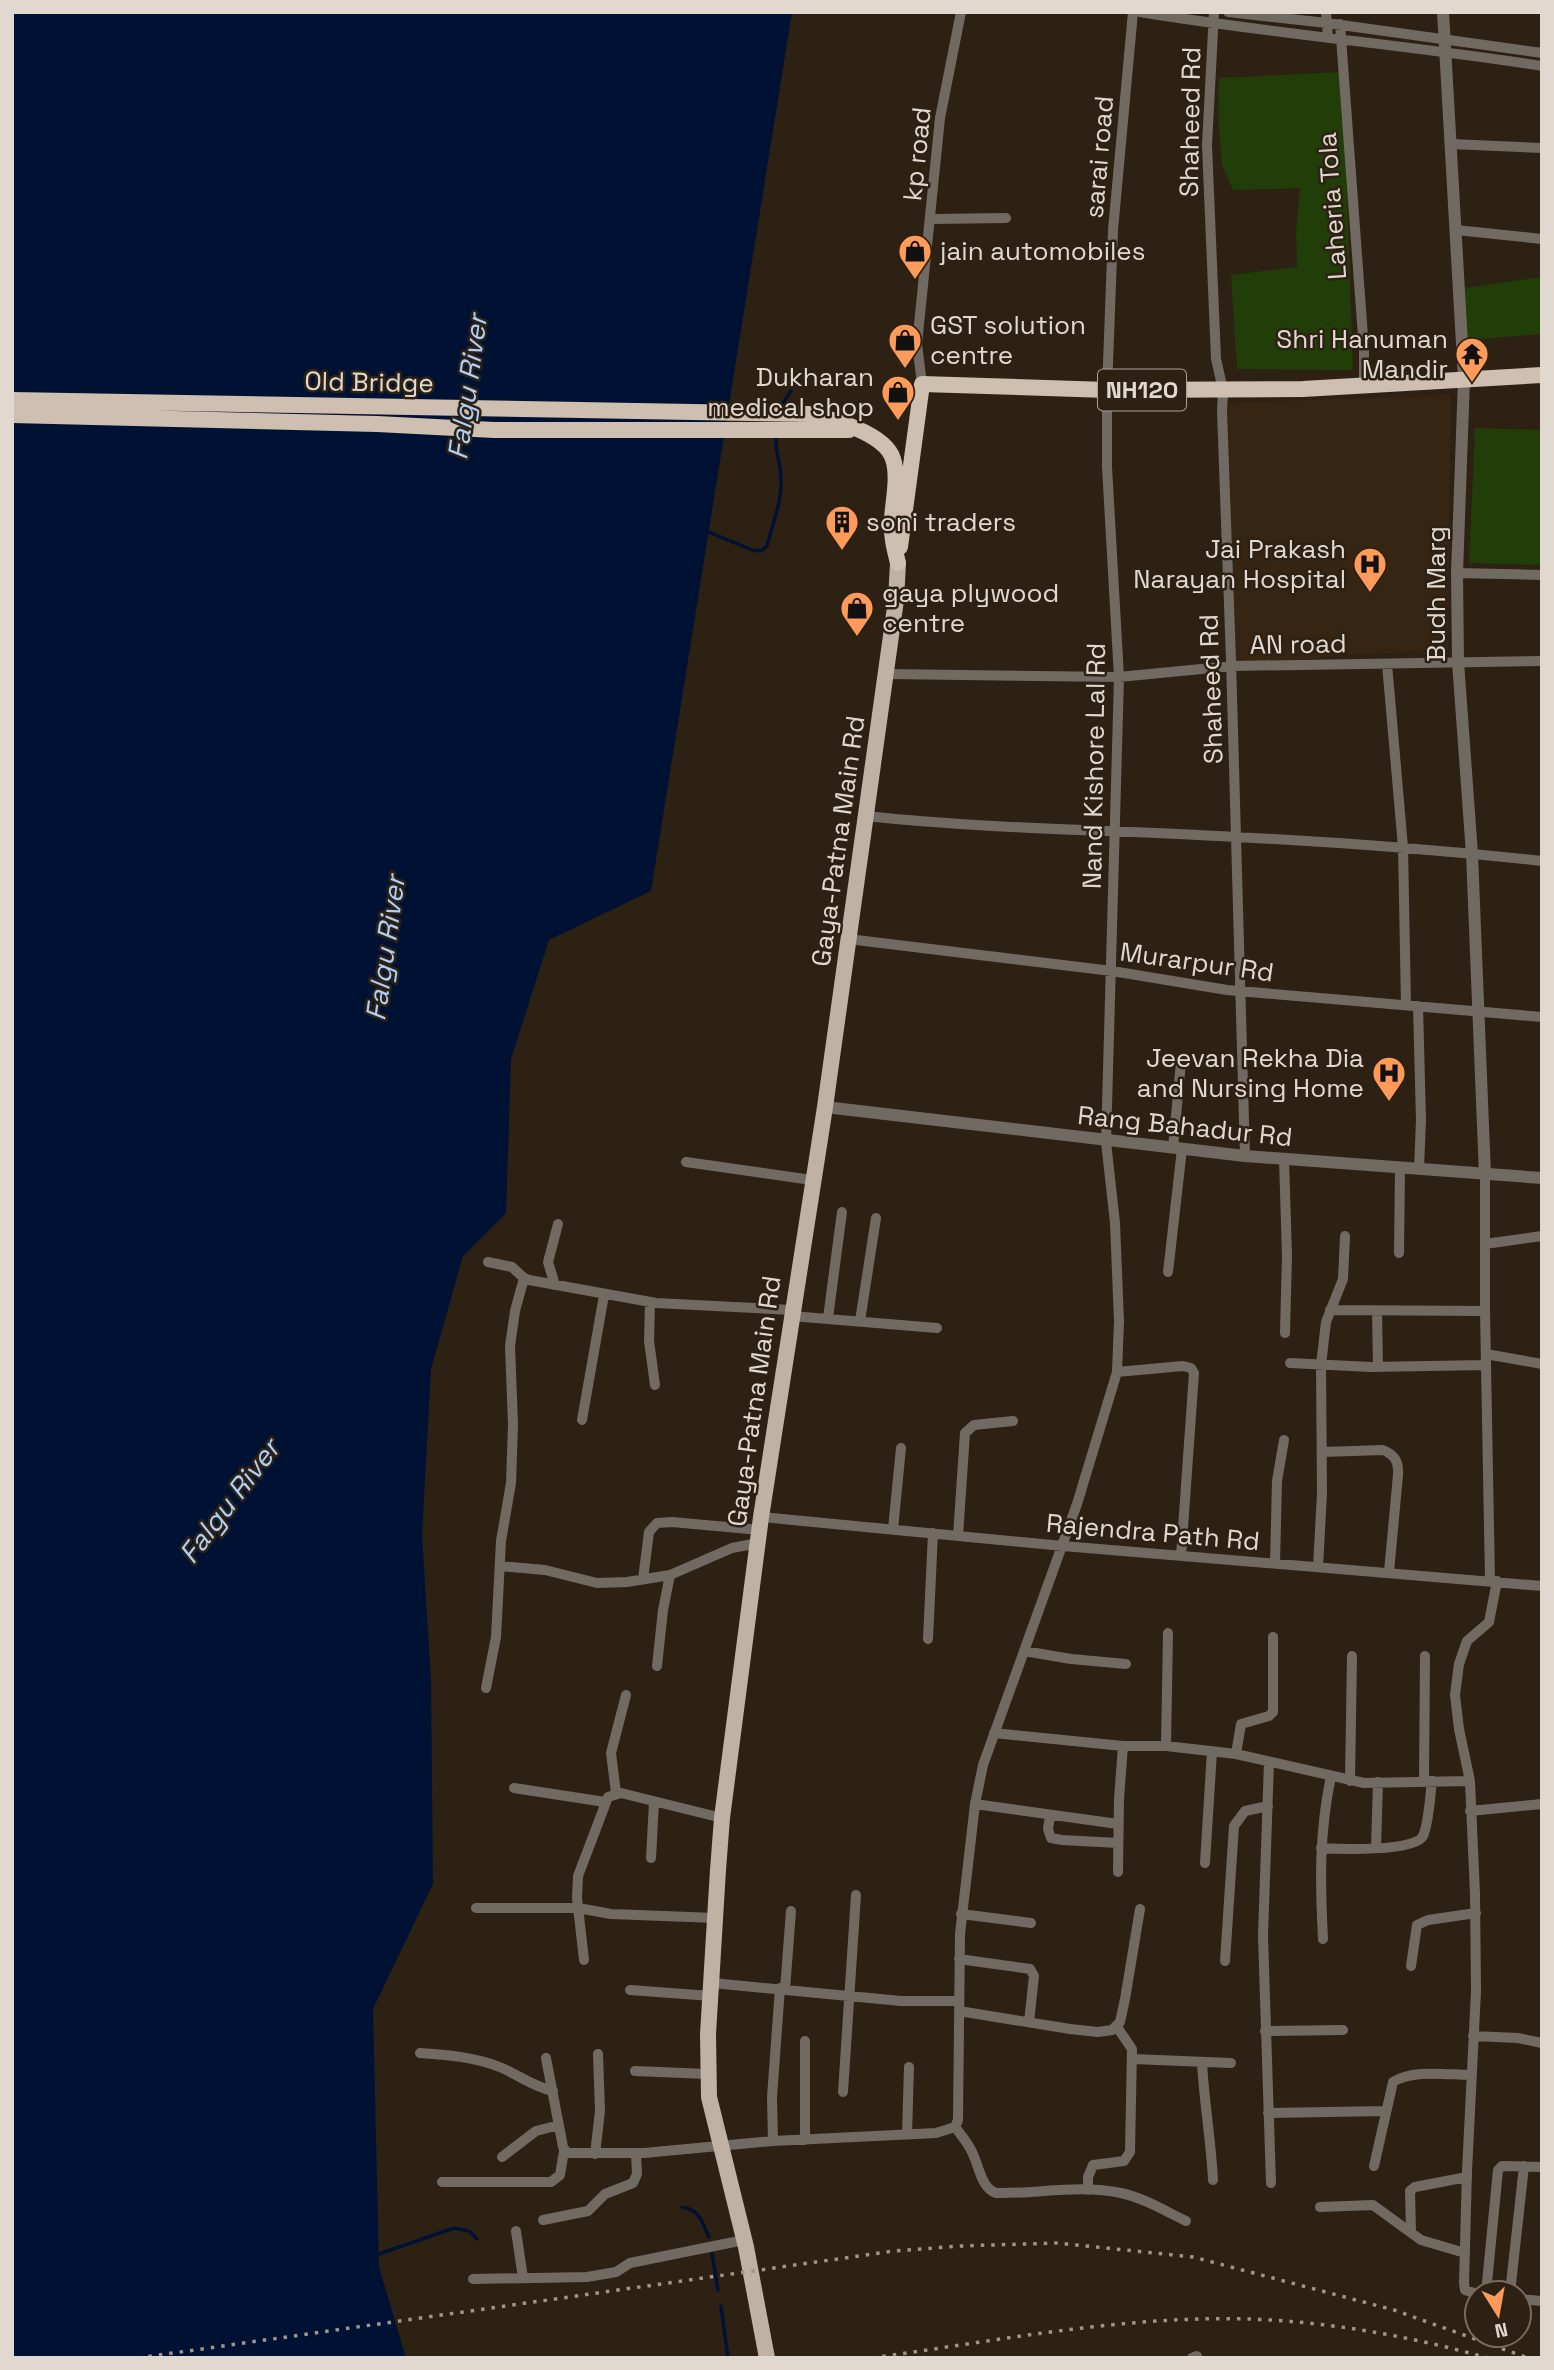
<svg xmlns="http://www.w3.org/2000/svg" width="1554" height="2370" viewBox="0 0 1554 2370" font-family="'Space Grotesk',sans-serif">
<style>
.built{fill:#352512}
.green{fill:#213e08}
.water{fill:#001233}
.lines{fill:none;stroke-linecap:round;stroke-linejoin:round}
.stream{stroke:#001233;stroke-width:3.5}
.minor{stroke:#716a63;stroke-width:10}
.tertiary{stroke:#716a63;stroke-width:12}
.primary{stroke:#bfb1a3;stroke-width:16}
.trunk{stroke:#cebfb0;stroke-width:16}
.rail{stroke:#9f958b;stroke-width:3.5;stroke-dasharray:3.5 7;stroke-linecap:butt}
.labels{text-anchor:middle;stroke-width:5;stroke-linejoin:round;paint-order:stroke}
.shield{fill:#2d2114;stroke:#aba298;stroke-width:2}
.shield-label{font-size:24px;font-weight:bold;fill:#e1d9d0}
.street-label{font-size:26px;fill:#e1d9d0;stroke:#2d2114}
.poi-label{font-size:26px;fill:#e1d9d0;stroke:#2d2114;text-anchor:start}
.water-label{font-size:28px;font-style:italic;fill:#accffb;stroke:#2d2114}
</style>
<rect width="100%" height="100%" fill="#2d2114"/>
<!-- built -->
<path class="built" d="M1451,395l-3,255 -102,5 -108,11 -7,-6 -8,-257z"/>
<!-- green -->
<path class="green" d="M1343,72l10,298 -116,-1 -6,-94 66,-8 -1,-35 4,-44 -67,2 -11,-25 -4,-51 1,-36z
M1542,277v57l-76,6 -2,-52z
M1475,428l67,2v135l-73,-2z"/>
<!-- water -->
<path class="water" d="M12,12h780l-141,879 -102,49 -38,119 -5,154 -43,43 -32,113 -9,166 9,146 2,203 -60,125 6,258 27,91h-394z"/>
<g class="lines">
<!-- stream -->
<path class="stream" d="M780,407l11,-16
M704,530l48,20 9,1 6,-5c5,-21 15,-44 14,-66 0,-15 -6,-29 -5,-45
M682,2207c18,3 20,15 27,30
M712,2254l6,36
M376,2255l78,-27 15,3 8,8
M721,2306l7,52"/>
<!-- minor -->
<path class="minor" d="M1140,12c133,22 268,33 402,54
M1214,12l-7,133 9,214 7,31 -1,21 9,249 14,496
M1228,12l99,11 215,30
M1326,12l2,26
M1340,24l24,326v34
M1450,144l92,4
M932,219l74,-1
M1456,230l86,9
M922,384l-5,-40 23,-226 21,-106
M1457,573l85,2
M1387,664l16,183 3,158
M887,674l232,3 113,-11 310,-5
M865,816c123,13 247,14 370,21 103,5 205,13 307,24
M848,939l264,32 115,19 315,27
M1418,1006l3,114 -2,49
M1173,1148l8,-86
M1284,1159l3,97 -2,77
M686,1162l126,18
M1485,1175v136l5,269
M1485,1244l57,-8
M1399,1253l1,-85
M488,1262l24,5 12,11 5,2 127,23 136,7
M1168,1272l14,-123
M555,1285l-7,-23 10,-38
M650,1303l-1,38 6,44
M1330,1310l155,1
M1377,1311l1,56
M791,1316l146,12
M828,1318l14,-106
M860,1321l16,-103
M1486,1354l56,10
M1290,1363l81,4 115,-2
M1117,1372l66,-6 8,2 3,5 -13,183
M582,1420l22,-125
M1322,1452l61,-2c12,5 16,12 15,25l-9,97
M761,1517l302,29 479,40
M893,1529l8,-81
M958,1536l7,-103 9,-8 39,-4
M1275,1563l2,-82 7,-41
M500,1566l45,4 52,13 30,-1 43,-7 62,-27 26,-5
M1318,1567l4,-74 -1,-128 5,-43 17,-43 2,-43
M643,1579l6,-47 8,-9 15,-1 88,8
M928,1639l5,-106
M1024,1651l47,8 55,5
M657,1666l6,-56 7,-35
M486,1688l10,-51 5,-96 10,-58 2,-59 -3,-78 5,-35 9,-33
M994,1733l129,13h43l70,8 128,29 106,-2
M1166,1746l2,-113
M1236,1754l5,-30 28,-8 4,-4v-75
M1269,1762l-6,174 8,247
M1350,1781l2,-125
M1424,1781l1,-125
M514,1788l91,14
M616,1793l-5,-40 15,-58
M975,1804l143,20
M1470,1811l72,-7
M1050,1815l-2,14 3,9 11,2 56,3
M1321,1848c17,1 94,4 102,-12 6,-13 7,-40 9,-55
M1376,1848l2,-66
M651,1858l3,-56
M1205,1863l7,-112
M1118,1872l1,-73 4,-53
M476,1908h102l33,6 105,4
M961,1914l70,9
M1323,1939c-3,-58 -4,-105 8,-163
M959,1959l71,10 4,7 -5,46
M584,1960l-7,-62 1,-22 30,-79 13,-4 101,25
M1225,1961l9,-135 11,-15 23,-5
M1411,1966l6,-41 11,-5 48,-7
M712,1983l189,18h57
M785,1989l6,-78
M630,1990l81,6
M959,2011l111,18 28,3 14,-2 8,-8 5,-23 15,-90
M1265,2031l78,-1
M1473,2036l45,2 24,5
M420,2053c28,2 56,4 82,15 18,8 32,19 51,23
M546,2058l17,89 4,6h77l129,-12 163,-8 19,-6 3,-7 2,-186 15,-130 8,-39 94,-261 40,-132 2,-51 -4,-98 -9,-81 13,-465 -12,-210v-77l6,-160 20,-218
M1133,2059l98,4
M1202,2062c2,40 9,78 11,118
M635,2071l72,3
M843,2092l13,-197
M1268,2113l118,-2
M955,2127c6,8 12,15 16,23 8,14 9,37 25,43 41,1 84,-9 125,0 23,5 44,18 65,28
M907,2135l2,-68
M805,2140v-99
M773,2141l-1,-44 8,-109
M595,2154l5,-43 -2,-57
M502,2157l34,-26 23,-6
M1374,2166l19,-84c20,-13 55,-7 78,-7
M442,2182h109l9,-7 4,-24
M1088,2190v-13l5,-12 31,-4 6,-9 2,-103 -15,-22
M1320,2207l53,-2 48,35 44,13
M543,2220l45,-9 17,-17 28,-11 4,-9 -1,-21
M516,2231l7,47
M1411,2232l-1,-41 5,-4 52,-10
M473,2279l114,-2 29,-5 14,-9 114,-23
M1486,2293l12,-123 4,-4 40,1
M1510,2293l14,-127
M1477,2294l-12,-4 -1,-7 3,-112 9,-180 -1,-97 -5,-113 -11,-52 -4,-34 4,-31 8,-23 22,-19 8,-41
M1519,2299l23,2
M1192,2358l5,-2"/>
<!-- tertiary -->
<path class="tertiary" d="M1443,12l21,367 -7,194 1,89 14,192 13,321
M825,1107l420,49 297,22"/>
<!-- primary -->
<path class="primary" d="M767,2358l-21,-111 -37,-150 -1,-63 10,-164 4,-52 39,-301 64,-410 71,-507 2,-37"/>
<!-- trunk -->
<path class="trunk" d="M12,400l797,14c23,5 76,19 84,45 6,18 0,42 -1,60 -1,16 2,29 6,44
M12,415l365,9 117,6h355
M900,547l22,-163 185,6 196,-1 239,-14"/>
<!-- rail -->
<path class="rail" d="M138,2358l756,-107 66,-5 97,-3 136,14 201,53 134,48
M872,2358c109,-15 218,-36 328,-39 97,-3 195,13 288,39"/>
</g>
<!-- icons -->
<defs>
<symbol id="shop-pin" viewBox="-11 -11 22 30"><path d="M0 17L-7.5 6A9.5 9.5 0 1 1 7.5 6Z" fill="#ff9b5a" stroke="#2d2114"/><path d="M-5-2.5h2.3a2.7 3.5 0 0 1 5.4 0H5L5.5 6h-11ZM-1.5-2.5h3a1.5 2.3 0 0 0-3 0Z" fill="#111"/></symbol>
<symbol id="temple-pin" viewBox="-11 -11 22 30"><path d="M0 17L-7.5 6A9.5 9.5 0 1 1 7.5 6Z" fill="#ff9b5a" stroke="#2d2114"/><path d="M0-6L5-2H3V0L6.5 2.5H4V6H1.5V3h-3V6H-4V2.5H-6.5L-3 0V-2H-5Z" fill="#111"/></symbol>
<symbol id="building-pin" viewBox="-11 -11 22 30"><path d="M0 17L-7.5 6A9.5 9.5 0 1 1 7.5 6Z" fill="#ff9b5a" stroke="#2d2114"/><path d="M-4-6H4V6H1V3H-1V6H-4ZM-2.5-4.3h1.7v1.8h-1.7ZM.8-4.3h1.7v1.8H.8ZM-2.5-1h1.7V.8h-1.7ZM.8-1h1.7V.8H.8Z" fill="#111"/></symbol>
<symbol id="hospital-pin" viewBox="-11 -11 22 30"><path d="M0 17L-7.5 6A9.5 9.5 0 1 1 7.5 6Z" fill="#ff9b5a" stroke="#2d2114"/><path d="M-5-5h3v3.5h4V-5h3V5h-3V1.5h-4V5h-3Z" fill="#111"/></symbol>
</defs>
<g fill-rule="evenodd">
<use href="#shop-pin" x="896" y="232" width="38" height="52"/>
<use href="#shop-pin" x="886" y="321" width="38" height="52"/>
<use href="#temple-pin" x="1453" y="335" width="38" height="52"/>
<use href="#shop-pin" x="879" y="373" width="38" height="52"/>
<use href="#building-pin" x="823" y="503" width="38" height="52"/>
<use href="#hospital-pin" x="1351" y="545" width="38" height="52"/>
<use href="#shop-pin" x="838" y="589" width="38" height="52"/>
<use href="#hospital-pin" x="1370" y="1054" width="38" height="52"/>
</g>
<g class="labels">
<!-- shield labels -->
<rect class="shield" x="1098" y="369.5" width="88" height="41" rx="5"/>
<g class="shield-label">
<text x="1142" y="398">NH120</text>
</g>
<!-- street labels -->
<g class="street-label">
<text transform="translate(1190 122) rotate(-89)" y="9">Shaheed Rd</text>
<text transform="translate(917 154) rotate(-84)" y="9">kp road</text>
<text transform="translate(1099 157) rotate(-85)" y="9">sarai road</text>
<text transform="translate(1332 206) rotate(-94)" y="9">Laheria Tola</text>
<text transform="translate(369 382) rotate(1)" y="9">Old Bridge</text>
<text transform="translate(1436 594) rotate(-90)" y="9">Budh Marg</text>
<text transform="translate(1298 644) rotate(-1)" y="9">AN road</text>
<text transform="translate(1211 689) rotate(-92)" y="9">Shaheed Rd</text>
<text transform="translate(1094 766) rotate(-89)" y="9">Nand Kishore Lal Rd</text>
<text transform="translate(838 841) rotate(-82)" y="9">Gaya-Patna Main Rd</text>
<text transform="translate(1197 962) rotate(8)" y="9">Murarpur Rd</text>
<text transform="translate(1185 1126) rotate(6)" y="9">Rang Bahadur Rd</text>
<text transform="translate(754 1401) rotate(-82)" y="9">Gaya-Patna Main Rd</text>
<text transform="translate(1153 1532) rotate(5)" y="9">Rajendra Path Rd</text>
</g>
<!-- poi labels -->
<g class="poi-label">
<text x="940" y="260">jain automobiles</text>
<text x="930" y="334">GST solution<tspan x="930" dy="30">centre</tspan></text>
<text x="1448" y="348" text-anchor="end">Shri Hanuman<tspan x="1448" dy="30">Mandir</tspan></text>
<text x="874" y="386" text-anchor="end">Dukharan<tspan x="874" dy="30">medical shop</tspan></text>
<text x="866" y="531">soni traders</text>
<text x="1346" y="558" text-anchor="end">Jai Prakash<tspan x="1346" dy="30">Narayan Hospital</tspan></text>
<text x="882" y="602">gaya plywood<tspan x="882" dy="30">centre</tspan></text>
<text x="1364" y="1067" text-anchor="end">Jeevan Rekha Dia<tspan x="1364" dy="30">and Nursing Home</tspan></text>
</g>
<!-- water labels -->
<g class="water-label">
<text transform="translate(467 387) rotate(-82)" y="10">Falgu River</text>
<text transform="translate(385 948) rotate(-82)" y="10">Falgu River</text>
<text transform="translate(229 1501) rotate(-53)" y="10">Falgu River</text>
</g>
</g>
<!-- border -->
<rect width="1554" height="2370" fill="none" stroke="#e1d9d0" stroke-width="28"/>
<!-- north arrow -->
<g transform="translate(1498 2314) rotate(169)"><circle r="33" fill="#2d2114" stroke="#756b5f" stroke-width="2"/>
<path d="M0-5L12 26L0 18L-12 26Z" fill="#ff9b5a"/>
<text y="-10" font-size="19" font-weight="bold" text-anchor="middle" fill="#e1d9d0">N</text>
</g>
</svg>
